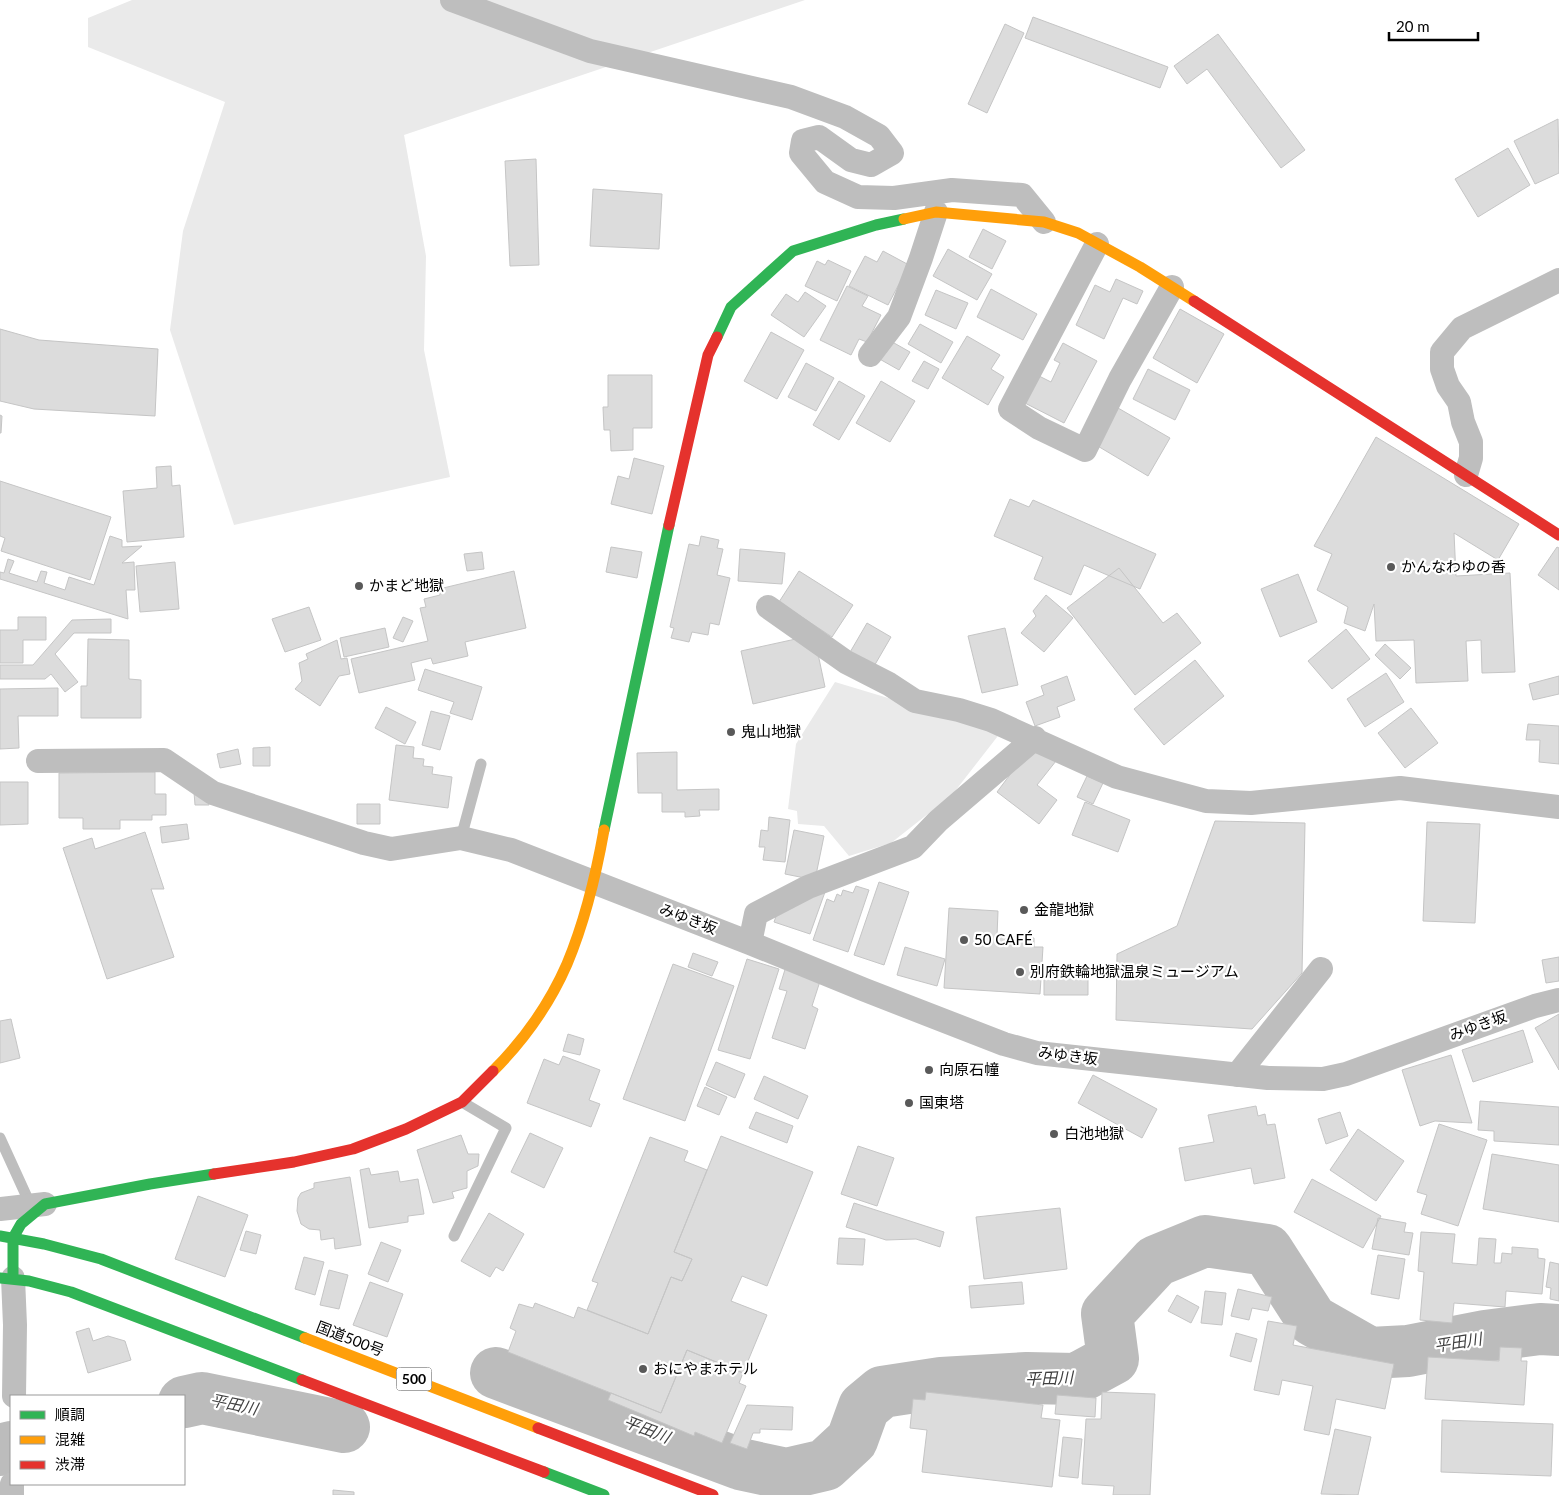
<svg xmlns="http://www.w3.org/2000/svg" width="1559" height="1495" viewBox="0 0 1559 1495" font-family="Lato,'Noto Sans JP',sans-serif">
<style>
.green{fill:#eaeaea}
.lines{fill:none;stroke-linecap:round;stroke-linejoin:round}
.river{stroke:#bcbcbc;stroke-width:52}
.building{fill:#dcdcdc;stroke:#c5c5c5}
.lane{stroke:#bebebe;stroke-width:11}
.street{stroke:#bebebe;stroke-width:24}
.fast{stroke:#30b455;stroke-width:11}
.slow{stroke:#ff9f0a;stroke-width:11}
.jam{stroke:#e5322d;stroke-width:11}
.poi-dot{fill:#595959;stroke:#fff;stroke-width:2}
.labels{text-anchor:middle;stroke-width:4.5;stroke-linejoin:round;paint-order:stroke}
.shield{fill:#fff;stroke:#4c4c4c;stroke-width:1}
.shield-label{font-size:14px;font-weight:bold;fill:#000}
.poi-label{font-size:15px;fill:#000;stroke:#fff;text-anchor:start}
.street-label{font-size:15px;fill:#000;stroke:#fff}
.water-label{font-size:16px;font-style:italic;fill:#404040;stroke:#fff}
</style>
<rect width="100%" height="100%" fill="#fff"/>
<!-- green -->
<path class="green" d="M132,0h673l-401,135 22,121 -2,94 26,127 -216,48 -64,-195 13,-99 42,-129 -137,-55v-29z
M835,682l166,50 -49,63 -61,48 -42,13 -25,-30 -26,-2 -1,-13 -9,-2 8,-65z"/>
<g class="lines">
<!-- river -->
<path class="river" d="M496,1373l244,91 46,10 39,-9 27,-25 12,-33 18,-15 59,-9 86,-5 49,1 37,-20 -6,-45 49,-53 49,-20 62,9 45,70 58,33 38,-2 77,-15 55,-7 19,1
M184,1402l18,-4 142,29
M0,1450l11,-3"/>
</g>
<!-- building -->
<path class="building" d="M1033,17l135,50 -8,21 -135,-50z
M1005,24l19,9 -37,80 -19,-9z
M1218,34l87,116 -24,18 -74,-99 -20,15 -13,-18z
M1558,119l1,54 -24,11 -21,-43z
M1508,148l22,37 -52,32 -23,-38z
M536,159l3,106 -29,1 -5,-105z
M593,189l69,5 -3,55 -69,-3z
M983,229l23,12 -14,28 -23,-12z
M948,249l44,25 -15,26 -44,-24z
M883,251l26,14 -21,40 -39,-19 16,-30 12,6z
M828,260l23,11 -14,30 -32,-15 12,-25 8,4z
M1116,279l27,12 -6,13 -14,-6 -19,41 -28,-14 19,-40 15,7z
M847,286l21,10 -6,10 19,9 -14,27 -8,-3 -8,16 -31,-15z
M991,289l46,25 -14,26 -46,-23z
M936,290l32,13 -12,26 -31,-14z
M805,292l21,14 -22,31 -33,-22 15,-21 12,8z
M1180,309l44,25 -27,49 -44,-25z
M920,324l33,18 -12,21 -33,-19z
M0,329l39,11 119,9 -3,67 -121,-7 -34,-8z
M771,332l33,18 -27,49 -33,-18z
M967,336l33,19 -9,14 13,8 -16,28 -46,-27z
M887,339l23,13 -11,18 -23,-13z
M1063,343l34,18 -33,62 -45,-23 14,-27 18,9 9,-19 -6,-3z
M924,361l15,8 -11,20 -16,-8z
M806,363l28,15 -18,33 -28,-14z
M1148,369l42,21 -15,30 -42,-21z
M608,375h44v53h-19v22l-22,1 -1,-21h-6l-1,-23h5z
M839,381l26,15 -26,44 -26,-15z
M881,381l34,20 -25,41 -34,-19z
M1118,408l52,30 -22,38 -52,-31z
M0,415l2,1 -1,17h-1z
M1376,437l143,87 -21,36 -44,-27 2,43 54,-3 5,99 -33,1 -1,-33 -15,1 2,40 -52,2 -2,-43 -38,1 -2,-37 -9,27 -21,-8 4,-16 -31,-17 15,-36 -18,-8z
M634,458l30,8 -12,48 -41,-10 7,-28 11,3z
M171,466l1,20 8,-1 4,52 -57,5 -4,-51 34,-3 -1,-21z
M0,481l111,36 -21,63 -89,-29 4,-13 -5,-2z
M1010,499l19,8 4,-7 123,54 -16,35 -56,-24 -13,30 -37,-16 9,-22 -49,-21z
M110,536l12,4v7l20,-1 -20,17 12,-1 1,28h-9l2,29 -128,-40v-7l4,1 4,-14 6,2 -5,12 28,9 4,-11 6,1 -3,11 21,7 4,-13 25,8z
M701,536l18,4 -2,8 6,1 -6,26 13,3 -11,47 -9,-2 -2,12 -16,-3 -3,10 -18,-4 3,-10 -4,-1 19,-83 10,2z
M611,547l31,5 -5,26 -31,-6z
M1557,547l2,1v42l-21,-15z
M740,549l45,4 -3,31 -44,-3z
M482,552l2,17 -17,2 -3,-17z
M175,562l4,47 -39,3 -4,-46z
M1119,568l44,55 14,-10 24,30 -66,52 -68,-87z
M514,571l12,57 -61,14 3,14 -35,8 -2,-6 -20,5 4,17 -56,13 -8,-34 77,-18 -8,-33 6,-1 -2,-8 16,-4 -1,-6z
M799,571l54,34 -21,32 -53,-35z
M1298,574l19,48 -37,15 -19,-48z
M1046,595l27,23 -29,34 -23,-19 15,-17 -3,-5z
M309,607l12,33 -36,12 -13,-33z
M18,617h28v23h-23v23h-23v-33h18z
M403,617l10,4 -10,21 -10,-4z
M111,619v14h-37l-19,21 23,28 -13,10 -14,-18 -6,5h-45v-14h33l39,-45z
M867,623l24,14 -18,31 -24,-14z
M385,628l4,19 -45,10 -4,-19z
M1005,628l13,57 -36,8 -14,-57z
M1346,629l24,30 -38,30 -24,-28z
M814,635l11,52 -72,17 -12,-53z
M88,639l41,1v39l12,1v38h-60v-32h6z
M337,640l4,19 6,-1 3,16 -11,2 -19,30 -25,-17 7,-8 -3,-18 9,-4 -2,-5z
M1385,644l26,24 -11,11 -25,-24z
M1195,660l29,36 -60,49 -30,-36z
M425,669l57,18 -10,33 -22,-7 4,-11 -36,-12z
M1386,673l18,29 -39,25 -18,-28z
M1067,676l8,24 -18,7 3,10 -25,9 -9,-24 18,-7 -3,-9z
M1559,676v18l-26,6 -4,-16z
M58,688v28h-40l1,32 -19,1v-60z
M386,707l30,15 -11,22 -30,-16z
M1411,708l27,35 -33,25 -27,-35z
M431,711l19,5 -10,34 -18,-5z
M1528,724l31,2v38l-20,-2 1,-22h-14z
M1033,744l23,17 -19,24 20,15 -18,24 -42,-32z
M396,745l18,2 -1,11 11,1 -1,7 10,1 -1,7 20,3 -4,31 -59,-8z
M270,747v19h-17v-18z
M238,749l3,15 -21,4 -3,-14z
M677,752v38l42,-1v21h-20l1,6 -15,1v-5h-23v-19h-24l-1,-40z
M155,772v22h11v21h-14v5h-32v9h-37v-11h-24v-45z
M1087,776l16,7 -10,21 -16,-7z
M0,782h28v42l-28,1z
M194,792h14l1,13h-14z
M1085,802l45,18 -12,32 -46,-17z
M357,804h23v20h-23z
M769,817l21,3 -5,42 -22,-2 2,-13h-6l2,-17 7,1z
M1215,821l90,2 -3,150 -50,56 -136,-9 1,-66 60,-28z
M1427,822l53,2 -5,99 -52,-2z
M187,824l2,15 -27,4 -2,-16z
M794,830l30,6 -9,44 -30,-6z
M145,832l19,57h-13l23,68 -67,22 -44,-131 29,-10 3,11z
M879,882l30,10 -25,73 -30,-10z
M856,886l13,4 -21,62 -35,-12 14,-41 7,3 3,-8 4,2 2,-6 10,3z
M825,892l-15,42 -36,-12 5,-14z
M949,908l49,3 -1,25 37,2v9h9l-3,47 -96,-6z
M905,947l40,12 -8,27 -40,-11z
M693,953l25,9 -6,14 -24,-9z
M1559,957v24l-13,2 -4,-23z
M747,959l32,10 -29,90 -32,-9z
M787,963l35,12 -10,31 6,3 -13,40 -33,-11 15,-47 -8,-2z
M673,964l61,22 -49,135 -62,-22z
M1044,972l44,1v22h-44z
M1559,1014v56l-24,-42z
M11,1019l9,39 -20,5v-42z
M1523,1030l10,32 -60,20 -11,-32z
M568,1034l16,5 -4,16 -17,-4z
M1451,1055l21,68 -37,-2 -15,5 -18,-56z
M563,1056l37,14 -11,30 11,4 -9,23 -64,-24 17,-44 15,6z
M716,1062l29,12 -10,24 -29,-13z
M1093,1075l64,34 -15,29 -64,-35z
M764,1076l44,20 -10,23 -44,-20z
M705,1087l22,10 -8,18 -22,-9z
M1480,1101l79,6v38l-65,-4v-10l-16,-1z
M1256,1106l2,10 7,-2 2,11 8,-1 10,54 -31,6 -3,-16 -66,13 -6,-33 35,-6 -6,-27z
M756,1112l37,14 -6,17 -38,-15z
M1340,1112l8,24 -22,8 -8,-25z
M1439,1124l48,16 -29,86 -37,-12 6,-19 -10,-3z
M1358,1129l46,32 -28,40 -46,-31z
M530,1133l33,15 -19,40 -33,-16z
M461,1135l7,19h11l-1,12 -11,5v17l-15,4 2,6 -21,5 -16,-53z
M721,1136l92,36 -46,114 -25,-10 -11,25 36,14 -24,58 -56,-23 -26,63 -153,-61 8,-21 -6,-3 9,-24 14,4 2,-5 39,15 4,-11 70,27 23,-57 11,4 10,-22 -18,-7z
M650,1137l38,14 -4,10 23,9 -33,82 18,7 -10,22 -11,-4 -23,57 -61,-24 11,-27 -6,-2z
M858,1146l36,12 -17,48 -36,-12z
M1492,1154l67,11v57l-76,-13z
M369,1168l2,7 27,-4 2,11 18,-3 6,35 -16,2v6l-39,6 -9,-58z
M350,1177l11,68 -26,4 -1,-11 -13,2 -1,-10 -11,-1 -8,-5 -4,-13 1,-13 3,-5 13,-5v-5z
M1312,1179l69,37 -18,32 -69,-36z
M198,1196l50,19 -23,62 -50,-18z
M854,1203l90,29 -4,15 -24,-8 -30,1 -40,-13z
M1060,1208l7,61 -83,10 -8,-62z
M489,1213l35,21 -21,37 -7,-4 -6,10 -29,-16z
M1378,1218l28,5 -2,9 9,1 -4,22 -37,-6z
M246,1231l15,4 -5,19 -16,-4z
M1421,1232l34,2 -3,29 25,2 2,-27 17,1 -2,24h7l1,-10 10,1v-7l26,2v9l7,1 -3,35 -36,-3 -1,16 -51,-4 -2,20 -32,-3 4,-48 -6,-1z
M839,1238l26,1 -2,26 -26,-1z
M381,1242l20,8 -13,32 -20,-8z
M1378,1255l27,4 -6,40 -28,-5z
M304,1257l20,5 -9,33 -20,-6z
M1550,1262l9,2v37l-9,-2 1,-11 -5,-1z
M329,1270l19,5 -9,34 -19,-4z
M370,1282l33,12 -16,43 -34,-12z
M1022,1282l2,22 -53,4 -2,-22z
M1238,1289l34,8 -4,14 -16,-3 -3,12 -18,-4z
M1205,1291l21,2 -4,32 -21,-2z
M1177,1295l22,12 -8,16 -23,-12z
M1268,1321l29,5 -4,19 101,19 -9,45 -49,-10 -7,36 -25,-5 9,-44 -31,-6 -3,15 -25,-5z
M89,1328l4,13 15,-5 17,5 6,19 -43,13 -12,-41z
M1236,1333l21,6 -6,23 -21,-6z
M1500,1347l22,1 -1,13h6l-3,44 -99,-6 3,-42 71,4z
M687,1350l56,23 -4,10 7,3 -24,57 -27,-11 -1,4 -86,-36 3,-7 50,20z
M926,1392l117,13 -2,13 19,2 -8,67 -130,-15 5,-42 -17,-2 3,-29 12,1z
M1102,1392l53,2 -5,101h-37l1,-9 -32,-2 4,-65h15z
M1057,1395l39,3 -1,19 -40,-3z
M747,1405l46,2 -1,23 -32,-1v4h-7l-6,16 -17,-6z
M1442,1420l111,4 -2,52 -110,-4z
M1335,1429l36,8 -13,58 -37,-1z
M1063,1437l19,2 -4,39 -19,-2z
M333,1490l21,2v3h-21z"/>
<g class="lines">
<!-- lane -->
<path class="lane" d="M461,838l20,-74
M0,1138l31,68
M454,1236l52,-108 -44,-26"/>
<!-- street -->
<path class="street" d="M452,0l138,51 201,46 54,20 34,19 13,17 -21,12 -20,-5 -32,-23 -16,4 -2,12 24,29 33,15 36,1 58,-8 70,5 22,27
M1097,244l-87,165 29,19 46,22 35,-71 52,-92
M870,355l29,-38 22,-59 15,-46
M1466,475l5,-17v-16l-8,-20 -4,-20 -11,-16 -6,-17v-17l20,-24 97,-48
M768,607l78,55 43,22 26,17 44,9 32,10 126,57 89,24 45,2 149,-15 159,19
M38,761l126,-1 49,33 151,50 27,6 70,-11 50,12 239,93 115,47 139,54 33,9 231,25 55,1 23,-5 189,-68 24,-6
M750,943l6,-29 52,-27 105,-40 25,-26 97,-83
M1237,1075l84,-106
M0,1209l45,-5
M13,1278l2,47 -1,71
M12,1495v-11"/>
<!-- fast -->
<path class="fast" d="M717,337l14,-30 62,-56 83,-26 28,-6
M604,830l65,-305
M0,1236l44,8 57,15 204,79
M0,1278l29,3 42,11 231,88
M13,1278v-40l8,-14 24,-20 105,-20 64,-10
M544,1472l60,23"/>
<!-- slow -->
<path class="slow" d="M904,219l32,-7 108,10 34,11 62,34 54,34
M493,1071c30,-30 57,-68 74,-107 18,-43 29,-89 37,-134
M305,1338l233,90"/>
<!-- jam -->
<path class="jam" d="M1194,301l365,234
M669,525l39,-170 9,-18
M214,1174l80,-12 59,-13 53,-20 56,-27 31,-31
M302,1380l242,92
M538,1428l175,67"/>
</g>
<!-- markers -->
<g class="poi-dot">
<circle cx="1391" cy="567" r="5"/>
<circle cx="359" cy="586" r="5"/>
<circle cx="731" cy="732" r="5"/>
<circle cx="1024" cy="910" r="5"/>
<circle cx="964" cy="940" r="5"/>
<circle cx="1020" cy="972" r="5"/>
<circle cx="929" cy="1070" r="5"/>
<circle cx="909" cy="1103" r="5"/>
<circle cx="1054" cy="1134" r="5"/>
<circle cx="643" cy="1369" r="5"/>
</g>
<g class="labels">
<!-- shield labels -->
<rect class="shield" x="396.5" y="1367.5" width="35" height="23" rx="4"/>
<g class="shield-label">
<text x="414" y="1384">500</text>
</g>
<!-- poi labels -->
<g class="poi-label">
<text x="1401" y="572">かんなわゆの香</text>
<text x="369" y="591">かまど地獄</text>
<text x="741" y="737">鬼山地獄</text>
<text x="1034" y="915">金龍地獄</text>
<text x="974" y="945">50 CAFÉ</text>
<text x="1030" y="977">別府鉄輪地獄温泉ミュージアム</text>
<text x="939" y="1075">向原石幢</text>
<text x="919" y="1108">国東塔</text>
<text x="1064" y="1139">白池地獄</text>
<text x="653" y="1374">おにやまホテル</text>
</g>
<!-- street labels -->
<g class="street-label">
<text transform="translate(688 919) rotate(21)" y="5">みゆき坂</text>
<text transform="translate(1478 1026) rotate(-20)" y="5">みゆき坂</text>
<text transform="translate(1068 1056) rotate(7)" y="5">みゆき坂</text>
<text transform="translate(350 1339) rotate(21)" y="5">国道500号</text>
</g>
<!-- water labels -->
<g class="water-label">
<text transform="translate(1458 1342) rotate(-9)" y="6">平田川</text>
<text transform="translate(1049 1378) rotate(-2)" y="6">平田川</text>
<text transform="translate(234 1404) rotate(12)" y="6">平田川</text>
<text transform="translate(647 1429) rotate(21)" y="6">平田川</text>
</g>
</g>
<!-- legend -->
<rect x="10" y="1395" width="175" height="90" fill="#ffffff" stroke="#999999"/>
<rect x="20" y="1411" width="25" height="8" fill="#30b455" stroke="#999999"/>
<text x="55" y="1420" font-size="15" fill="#000000">順調</text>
<rect x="20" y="1436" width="25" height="8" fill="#ff9f0a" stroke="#999999"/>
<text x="55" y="1445" font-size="15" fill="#000000">混雑</text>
<rect x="20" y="1461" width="25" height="8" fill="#e5322d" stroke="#999999"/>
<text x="55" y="1470" font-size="15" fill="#000000">渋滞</text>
<!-- scale -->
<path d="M1389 32v8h89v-8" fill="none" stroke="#000000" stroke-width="2.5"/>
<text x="1396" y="32" font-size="15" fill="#000000" stroke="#ffffff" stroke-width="4" paint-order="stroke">20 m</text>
</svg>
